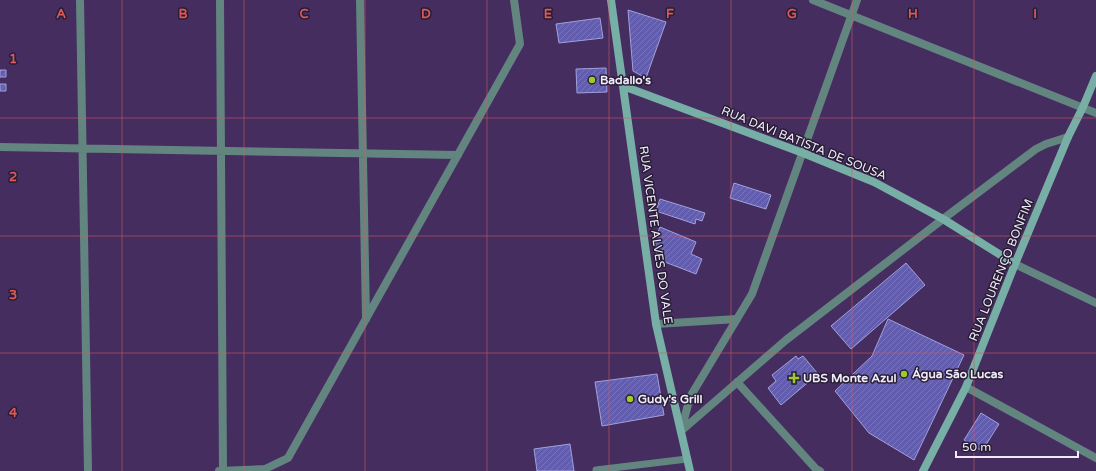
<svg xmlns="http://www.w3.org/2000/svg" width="1096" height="471" viewBox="0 0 1096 471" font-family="'Varela Round',sans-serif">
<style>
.building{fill:url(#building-hatch);stroke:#a1a0dd}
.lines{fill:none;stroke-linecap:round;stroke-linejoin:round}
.lane{stroke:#638580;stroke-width:7}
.street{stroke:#638580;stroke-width:8}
.secondary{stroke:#77aea6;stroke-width:8}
.grid{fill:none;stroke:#dd585d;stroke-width:1;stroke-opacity:0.55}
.poi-dot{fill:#9fca2c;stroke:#271d33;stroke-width:1.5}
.labels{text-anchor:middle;stroke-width:3;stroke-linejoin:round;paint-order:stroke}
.poi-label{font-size:12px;font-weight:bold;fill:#f1eafc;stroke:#271d33;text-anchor:start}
.street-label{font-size:12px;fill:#f1eafc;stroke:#271d33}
.grid-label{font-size:13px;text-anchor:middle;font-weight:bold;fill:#dd585d;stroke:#271d33;stroke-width:3;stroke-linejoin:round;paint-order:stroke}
</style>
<defs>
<pattern id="building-hatch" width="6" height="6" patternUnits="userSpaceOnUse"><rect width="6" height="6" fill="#625dae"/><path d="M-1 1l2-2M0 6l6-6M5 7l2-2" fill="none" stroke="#7974ba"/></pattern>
</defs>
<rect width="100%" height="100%" fill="#452e5f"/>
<!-- building -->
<path class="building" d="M628,10l38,12 -20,56 -13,-7z
M600,18l3,20 -44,5 -3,-19z
M606,68l1,24 -30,1 -1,-24z
M0,70h6v7h-6z
M0,84h6v7h-6z
M734,183l37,12 -5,14 -36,-11z
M660,199l45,14 -3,8 -6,-2 -1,5 -39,-13z
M660,227l36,15 -5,12 11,5 -6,15 -39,-15 -2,-20z
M906,263l19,22 -74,64 -20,-23z
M888,319l76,36 -50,105 -45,-27 -34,-42 37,-35z
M796,356l2,3 5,-3 15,18 -37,31 -13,-17 8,-7 -4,-6z
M657,374l7,41 -62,11 -7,-44z
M981,413l18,11 -17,27 -18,-11z
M570,444l4,27h-37l-3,-22z"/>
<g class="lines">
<!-- lane -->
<path class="lane" d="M596,471v-1l91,-11"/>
<!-- street -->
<path class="street" d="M80,0l8,471
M220,0l3,471
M360,0l6,319
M813,0l283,113
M0,147l458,8
M1015,264l81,39
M656,324l81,-5
M737,382l79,87 4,2
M966,387l130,71
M681,431l105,-91 157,-121 93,-70 10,-5 22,-7
M681,431l9,-34 62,-103 105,-294
M219,471l46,-2 23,-11 232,-414 -6,-44"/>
<!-- secondary -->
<path class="secondary" d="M611,0l45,324 34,147
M623,86l180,67 71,29 69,37 72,45
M923,471l43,-84 49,-123 53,-127 15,-30 13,-31"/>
</g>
<!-- grid -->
<path class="grid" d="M122,0v471M244,0v471M365,0v471M487,0v471M609,0v471M731,0v471M852,0v471M974,0v471M0,118h1096M0,236h1096M0,353h1096"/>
<!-- markers -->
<g class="poi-dot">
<circle cx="592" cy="80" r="4"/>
<circle cx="904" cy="374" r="4"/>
<path d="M792 372h4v4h4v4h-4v4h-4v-4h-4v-4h4z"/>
<circle cx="630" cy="399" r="4"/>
</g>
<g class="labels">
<!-- poi labels -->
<g class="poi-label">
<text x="600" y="84">Badallo's</text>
<text x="912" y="378">Água São Lucas</text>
<text x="803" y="382">UBS Monte Azul</text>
<text x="638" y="403">Gudy's Grill</text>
</g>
<!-- street labels -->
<g class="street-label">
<text transform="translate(804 143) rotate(22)" y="4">RUA DAVI BATISTA DE SOUSA</text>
<text transform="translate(656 235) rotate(82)" y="4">RUA VICENTE ALVES DO VALE</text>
<text transform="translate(1001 270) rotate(-68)" y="4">RUA LOURENÇO BONFIM</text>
</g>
</g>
<g class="grid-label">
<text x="61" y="18">A</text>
<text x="183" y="18">B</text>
<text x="304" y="18">C</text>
<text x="426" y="18">D</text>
<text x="548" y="18">E</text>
<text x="670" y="18">F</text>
<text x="792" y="18">G</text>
<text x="913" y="18">H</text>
<text x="1035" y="18">I</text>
<text x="13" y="63">1</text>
<text x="13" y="181">2</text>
<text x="13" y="299">3</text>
<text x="13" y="417">4</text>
</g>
<!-- scale -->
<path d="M956 451v6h122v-6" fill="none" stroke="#f1eafc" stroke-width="2"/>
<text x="962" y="451" font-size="12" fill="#f1eafc" stroke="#271d33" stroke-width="3" paint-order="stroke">50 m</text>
</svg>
